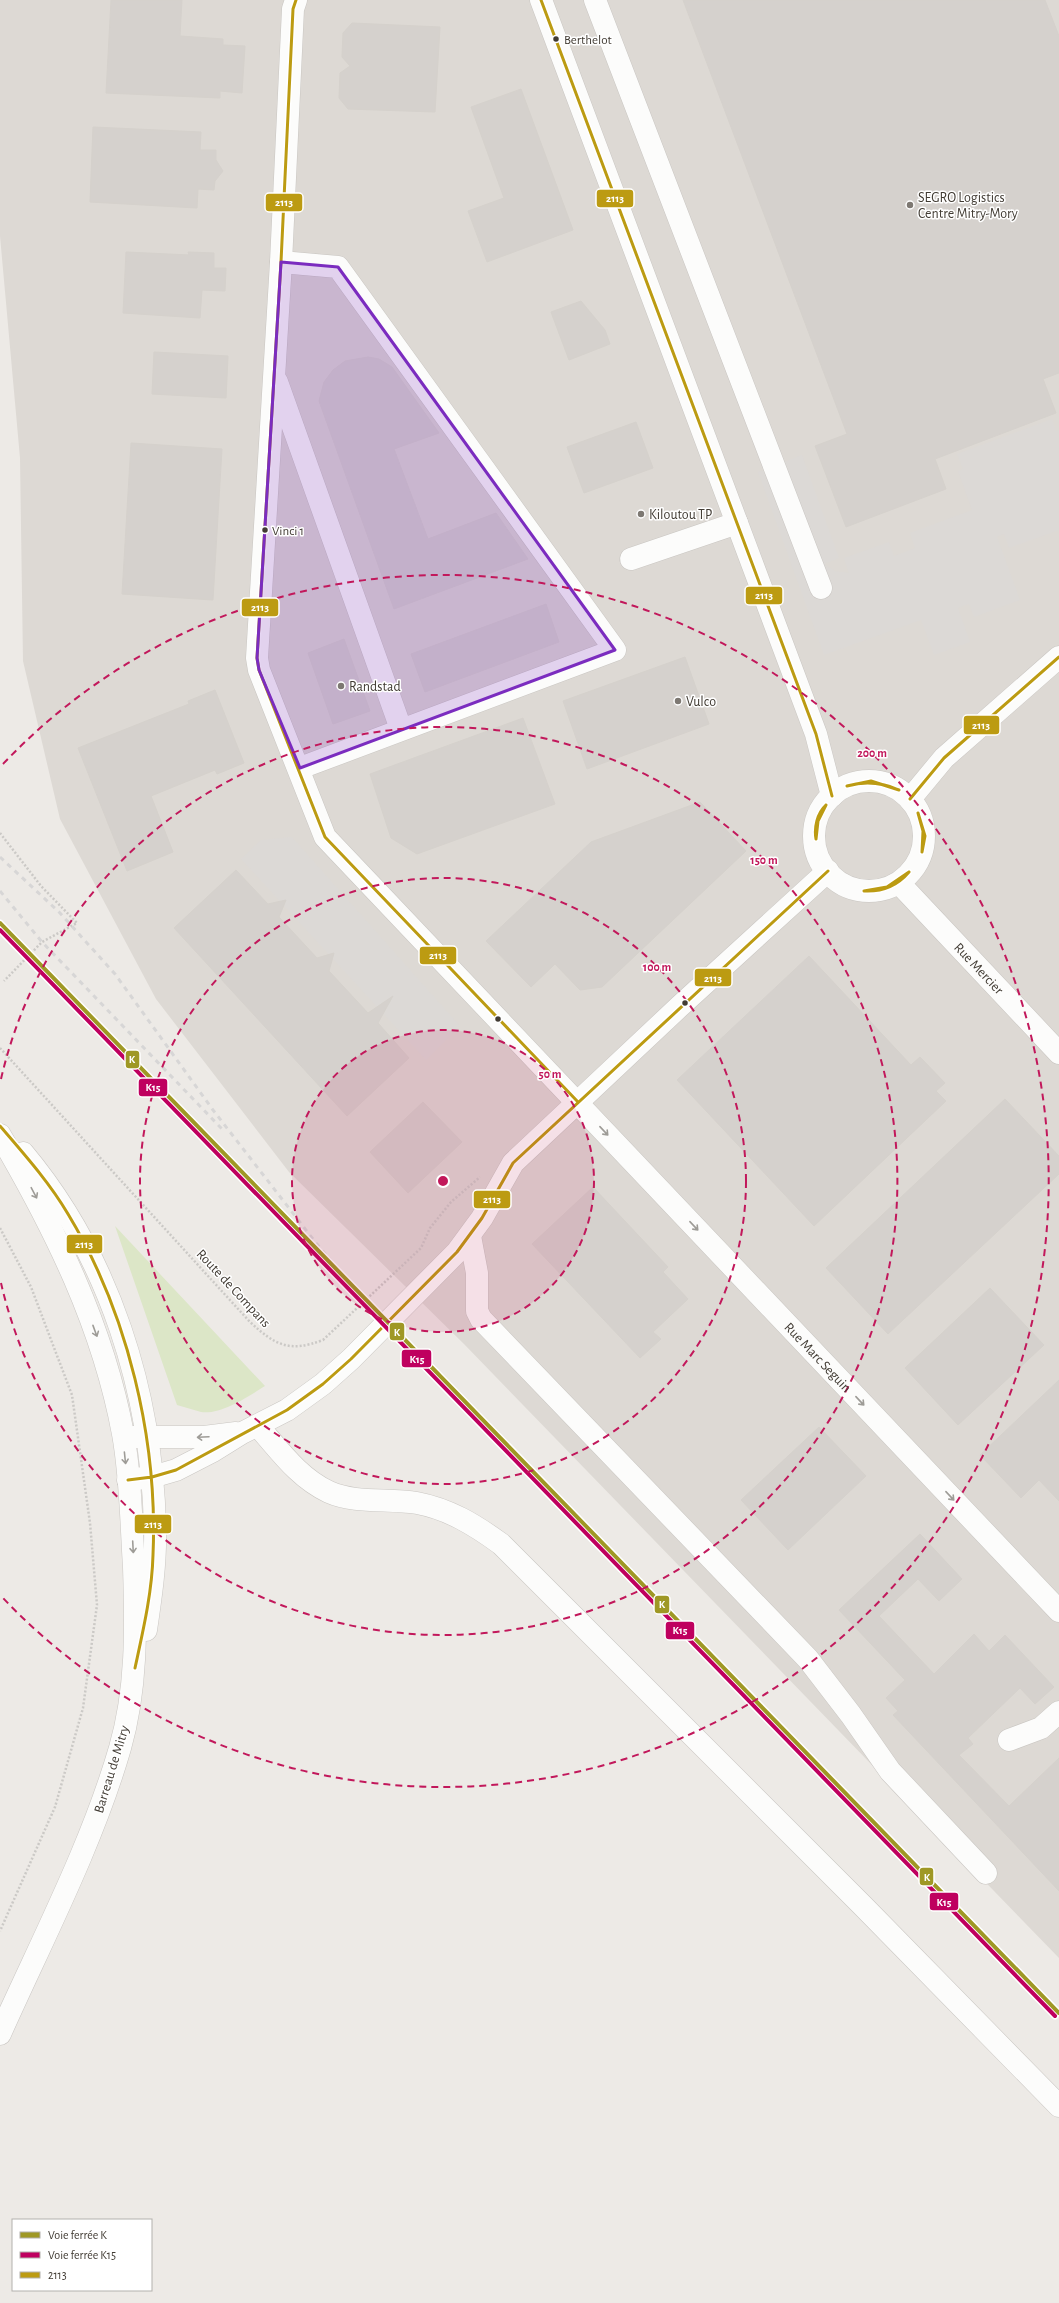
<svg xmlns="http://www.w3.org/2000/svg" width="1059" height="2303" viewBox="0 0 1059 2303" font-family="'Alegreya Sans',sans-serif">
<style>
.industrial{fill:#ddd9d4}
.green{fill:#dce6c7}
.parking{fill:#dcd9d6}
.building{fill:#d5d1cd;stroke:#d5d1cc}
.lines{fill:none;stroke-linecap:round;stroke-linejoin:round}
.minor-casing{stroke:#c9c6c2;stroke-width:23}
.path{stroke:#cbc9c6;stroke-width:2.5;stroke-dasharray:2 2;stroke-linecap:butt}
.minor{stroke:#fcfcfb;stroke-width:22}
.rail{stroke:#d7d6d6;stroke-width:3;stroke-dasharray:5 5;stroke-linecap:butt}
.bus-1-casing{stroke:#fff;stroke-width:6}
.bus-1{stroke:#bc9b12;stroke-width:3}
.rail-1-casing{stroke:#fff;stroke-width:7}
.rail-2-casing{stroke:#fff;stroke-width:7}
.rail-1{stroke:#9f9825;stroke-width:4}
.rail-2{stroke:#bf005f;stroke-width:4}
.oneway{stroke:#9e9c97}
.marked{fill:#7b2cbf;fill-opacity:0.2;stroke:#7b2cbf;stroke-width:3;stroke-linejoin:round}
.ring{fill:none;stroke:#c2185b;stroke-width:2;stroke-dasharray:7 5}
.bus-dot{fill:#413b33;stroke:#fff;stroke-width:1.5}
.poi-dot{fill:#7d7872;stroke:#fff;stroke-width:1.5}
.labels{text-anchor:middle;stroke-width:3;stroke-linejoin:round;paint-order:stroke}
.bus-label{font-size:13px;fill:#413b33;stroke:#fff;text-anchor:start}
.poi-label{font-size:14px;fill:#413b33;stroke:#fff;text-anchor:start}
.street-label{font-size:14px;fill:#413b33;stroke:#fff}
.centre{fill:#c2185b;stroke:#fff;stroke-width:2}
.ring-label{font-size:12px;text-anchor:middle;font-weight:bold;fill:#c2185b;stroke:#fff;stroke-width:3;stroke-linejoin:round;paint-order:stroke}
.line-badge{stroke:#fff;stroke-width:1.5}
.badge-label{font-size:11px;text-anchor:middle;font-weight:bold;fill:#fff}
</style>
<rect width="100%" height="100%" fill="#edeae6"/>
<!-- industrial -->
<path class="industrial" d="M0,0h1059v1958l-595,-614 -175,-172 -133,-173 -96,-180 -37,-158 -3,-203 -20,-222z"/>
<!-- green -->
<path class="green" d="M115,1226l150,160c-16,10 -44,29 -64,26 -8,-2 -16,-5 -24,-7z"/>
<!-- parking -->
<path class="parking" d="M1052,419l4,12 3,-1v100l-50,18 -5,-14 -7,3 23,63 -46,17 -5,-13 -11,4 12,34 -36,13 -13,-35 -97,35 -66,-183 44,-17 37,103 -15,6 11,7 14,2 -5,-15 45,-16 5,14 21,-8 -5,-15 62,-23 -14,-39 5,-2 -6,-15z
M292,837l168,189 -34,34 -185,-201 20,-19z"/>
<!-- building -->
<path class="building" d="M111,0h71l-2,36 43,3v6l22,1 -3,47 -22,-2v7l-114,-5z
M683,0h362l14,36v337l-16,6 13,34 -121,46 11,30 -100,38 -31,-81 32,-12z
M352,23l88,4 -5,85 -87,-3 -9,-11 1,-25 10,-7 -8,-9 1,-24z
M521,89l52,141 -86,32 -19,-51 36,-13 -33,-91z
M93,127l108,5 -1,18h16v10l7,11 -8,10 -1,9 -16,-1 -1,19 -107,-6z
M126,252l63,3 -1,-3 26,1v15h12l-1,23 -23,-1 -2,28 -77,-5z
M581,301l24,29 5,14 -41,16 -18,-48z
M154,352l74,4 -2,42 -74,-4z
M368,357l11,2 13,8 47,66 -45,16 34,90 68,-26 32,46 -134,50 -75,-208 5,-19 9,-12 12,-9z
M636,422l17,46 -69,25 -17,-46z
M131,443l91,6 -9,151 -91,-6z
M546,604l13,38 -134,50 -14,-38z
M344,639l26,72 -37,13 -25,-71z
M685,657l24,67 -122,45 -24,-68z
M215,690l29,73 -27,11 -2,-4 -64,26 22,56 -46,19 -49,-123 111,-44 -1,-3z
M523,718l32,86 -138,50 -26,-16 -21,-64z
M700,802l46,49 -144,136 -22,3 -25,-26 -24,23 -45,-46 105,-99z
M236,870l32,34 18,-4 -7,17 38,41 17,-5 -5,18 39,42 25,-17 -15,27 31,35 -62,58 -173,-188z
M809,956l102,109 9,-8 25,26 -9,8 10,10 -132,125 -137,-146z
M1005,1099l54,57v18l-171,160 -62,-66z
M423,1102l39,40 -54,51 -38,-41z
M593,1187l75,80 -5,5 25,27 -35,33 8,7 -21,19 -108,-114z
M990,1288l54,57 -86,80 -53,-57z
M1059,1380v121l-20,-21 -18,18 -41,-43z
M819,1427l47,49 -78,74 -47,-50z
M920,1534l42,45 -23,22 -21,-22 -39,37 55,58 40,-40 15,17 16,-16 49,52 -19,17 -15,-16 -52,50 5,6 -14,11 50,51 50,-48v133l-166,-176 5,-4 -12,-13 19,-18 -66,-70z"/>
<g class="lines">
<defs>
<g id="minor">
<path id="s1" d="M296,0l-3,9 -12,253 -24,396 2,12 66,167 734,774"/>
<path d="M541,0l275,734 16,62"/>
<path d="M595,0l226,588"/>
<path d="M281,262l57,5 277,383 -315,118"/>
<path d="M277,382l124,347"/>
<path d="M631,559l106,-36"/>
<circle cx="869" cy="836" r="55"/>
<path d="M910,799l34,-41 115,-101"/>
<path id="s2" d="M899,883l160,170"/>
<path d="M0,1135c55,94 103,191 123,299 8,44 8,89 11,133 2,61 3,122 -14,181 -28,97 -79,194 -120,286"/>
<path d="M23,1153c87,104 129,240 132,375 1,34 -4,68 -9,102"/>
<path d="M470,1236l7,37v38l4,8 327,340 43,56 39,56 96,102"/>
<path d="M258,1426c22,25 41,52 71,66 27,12 59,6 88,11 32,6 58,22 84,41l362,362 196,200"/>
<path d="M133,1437h71l32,-4"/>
<path d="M128,1480l24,-3 24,-7 37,-19 29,-18 45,-23 36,-26 28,-25 106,-107 25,-34 31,-55 167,-157 148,-135"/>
<path d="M1009,1740l32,-12 18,-16"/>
</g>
</defs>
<!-- minor casing -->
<use href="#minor" class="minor-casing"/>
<!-- path -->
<path class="path" d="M0,833l41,53 36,37 -35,19 -38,39
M0,1048l250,274c25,23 39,31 73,18l98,-92 9,-20 21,-26 29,-25
M0,1228l31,59 41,108 18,128 7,82 -14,103 -28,99 -55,124"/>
<!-- minor -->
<use href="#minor" class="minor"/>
<!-- rail -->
<path class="rail" d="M0,857l60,56 55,61 98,136 103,133 40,48
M0,891l42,51 180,187"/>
<defs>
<path id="bus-1" d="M296,0l-3,9 -12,253 -24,396 2,12 66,167 253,265
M541,0l275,734 16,62
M847,786l24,-5 28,9
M847,786c18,-5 34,-4 52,4
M910,799l34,-41 115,-101
M918,813l7,23 -3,16
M918,813l5,18 -1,21
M816,839c-2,-11 1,-26 10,-34
M816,839l2,-18 8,-16
M864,891c19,1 33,-5 45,-19
M864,891l23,-4 22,-15
M0,1126c24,28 49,56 68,88 60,99 90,226 85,341 -1,38 -10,76 -18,113
M128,1480l24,-3 24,-7 111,-60 36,-26 28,-25 106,-107 25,-34 31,-55 315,-292"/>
</defs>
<!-- bus-1 casing -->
<use href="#bus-1" class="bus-1-casing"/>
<!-- bus-1 -->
<use href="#bus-1" class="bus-1"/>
<defs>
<path id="rail-1" d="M0,923l1059,1090"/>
<path id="rail-2" d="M0,930l1055,1086"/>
</defs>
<!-- rail-1 casing -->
<use href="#rail-1" class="rail-1-casing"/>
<!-- rail-2 casing -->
<use href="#rail-2" class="rail-2-casing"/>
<!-- rail-1 -->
<use href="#rail-1" class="rail-1"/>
<!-- rail-2 -->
<use href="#rail-2" class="rail-2"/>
</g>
<!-- one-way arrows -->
<defs><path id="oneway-shaft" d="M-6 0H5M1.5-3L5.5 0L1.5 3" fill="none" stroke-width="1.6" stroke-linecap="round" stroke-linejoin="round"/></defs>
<g class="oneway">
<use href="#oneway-shaft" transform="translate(604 1131) rotate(47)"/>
<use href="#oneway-shaft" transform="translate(34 1193) rotate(62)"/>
<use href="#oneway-shaft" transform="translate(694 1226) rotate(47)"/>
<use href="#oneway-shaft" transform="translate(95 1331) rotate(70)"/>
<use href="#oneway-shaft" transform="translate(860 1401) rotate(47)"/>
<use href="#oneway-shaft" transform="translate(203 1437) rotate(177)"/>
<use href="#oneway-shaft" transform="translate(125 1458) rotate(84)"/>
<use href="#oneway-shaft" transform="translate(950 1496) rotate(47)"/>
<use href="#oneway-shaft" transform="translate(133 1547) rotate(87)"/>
</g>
<!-- marked area -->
<path class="marked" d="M281,262l57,5 277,383 -315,118 -41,-98 -2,-12z"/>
<!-- distance rings -->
<circle cx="443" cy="1181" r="151" fill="#c2185b" fill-opacity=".12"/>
<g class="ring">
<circle cx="443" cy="1181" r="151"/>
<circle cx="443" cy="1181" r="303"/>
<path d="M1 1079A454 454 0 1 1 1 1283"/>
<path d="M3 764A606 606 0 1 1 3 1598"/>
</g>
<!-- markers -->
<g class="bus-dot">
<circle cx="556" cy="39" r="3.5"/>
<circle cx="265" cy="530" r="3.5"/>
<circle cx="685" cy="1003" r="3.5"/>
<circle cx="498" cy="1019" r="3.5"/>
</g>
<g class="poi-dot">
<circle cx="910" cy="205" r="4"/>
<circle cx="641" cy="514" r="4"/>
<circle cx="341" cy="686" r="4"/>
<circle cx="678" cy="701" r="4"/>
</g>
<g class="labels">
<!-- bus labels -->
<g class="bus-label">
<text x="564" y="44">Berthelot</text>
<text x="272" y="535">Vinci 1</text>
</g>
<!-- poi labels -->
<g class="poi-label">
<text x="918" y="202">SEGRO Logistics<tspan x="918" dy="16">Centre Mitry-Mory</tspan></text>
<text x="649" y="519">Kiloutou TP</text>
<text x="349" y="691">Randstad</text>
<text x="686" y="706">Vulco</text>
</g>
<!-- street labels -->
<g class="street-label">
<text dy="5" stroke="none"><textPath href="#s2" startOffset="117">Rue Mercier</textPath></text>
<text transform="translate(234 1288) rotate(47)" y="5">Route de Compans</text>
<text dy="5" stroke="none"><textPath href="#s1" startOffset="1568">Rue Marc Seguin</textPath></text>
<text transform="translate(111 1769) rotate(-73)" y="5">Barreau de Mitry</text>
</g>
</g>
<circle cx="443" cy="1181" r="6" class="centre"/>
<g class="ring-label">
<text x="872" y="757">200 m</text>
<text x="764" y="864">150 m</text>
<text x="657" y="971">100 m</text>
<text x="550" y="1078">50 m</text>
</g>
<g class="line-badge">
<rect x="596" y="189" width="38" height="19" rx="4" fill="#bc9b12"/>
<rect x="265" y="193" width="38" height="19" rx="4" fill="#bc9b12"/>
<rect x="745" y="586" width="38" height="19" rx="4" fill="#bc9b12"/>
<rect x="241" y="598" width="38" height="19" rx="4" fill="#bc9b12"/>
<rect x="963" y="715" width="37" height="20" rx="4" fill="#bc9b12"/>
<rect x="419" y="946" width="38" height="19" rx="4" fill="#bc9b12"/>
<rect x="694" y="968" width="38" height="19" rx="4" fill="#bc9b12"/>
<rect x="125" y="1050" width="15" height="19" rx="4" fill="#9f9825"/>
<rect x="138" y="1078" width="30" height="19" rx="4" fill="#bf005f"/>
<rect x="473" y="1190" width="38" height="19" rx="4" fill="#bc9b12"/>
<rect x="66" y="1234" width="37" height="20" rx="4" fill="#bc9b12"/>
<rect x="389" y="1322" width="16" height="19" rx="4" fill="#9f9825"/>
<rect x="401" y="1349" width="31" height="19" rx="4" fill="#bf005f"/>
<rect x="134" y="1514" width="38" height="20" rx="4" fill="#bc9b12"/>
<rect x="654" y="1595" width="16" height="19" rx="4" fill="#9f9825"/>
<rect x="665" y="1621" width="30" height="19" rx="4" fill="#bf005f"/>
<rect x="919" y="1867" width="15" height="19" rx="4" fill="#9f9825"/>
<rect x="929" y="1892" width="30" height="19" rx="4" fill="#bf005f"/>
</g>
<g class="badge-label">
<text x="615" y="202">2113</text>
<text x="284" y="206">2113</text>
<text x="764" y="599">2113</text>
<text x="260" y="611">2113</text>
<text x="981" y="729">2113</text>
<text x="438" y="959">2113</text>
<text x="713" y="982">2113</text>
<text x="132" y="1063">K</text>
<text x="153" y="1091">K15</text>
<text x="492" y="1203">2113</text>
<text x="84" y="1248">2113</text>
<text x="397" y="1336">K</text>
<text x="417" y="1363">K15</text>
<text x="153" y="1528">2113</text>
<text x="662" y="1608">K</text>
<text x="680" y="1634">K15</text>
<text x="927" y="1881">K</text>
<text x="944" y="1906">K15</text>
</g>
<!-- legend -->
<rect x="12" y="2219" width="140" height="72" fill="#ffffff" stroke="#b3b1ad"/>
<rect x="20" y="2232" width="20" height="6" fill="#9f9825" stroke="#b3b1ad"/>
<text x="48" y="2239" font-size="12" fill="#413b33">Voie ferrée K</text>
<rect x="20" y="2252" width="20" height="6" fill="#bf005f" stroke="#b3b1ad"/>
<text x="48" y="2259" font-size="12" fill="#413b33">Voie ferrée K15</text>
<rect x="20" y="2272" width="20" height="6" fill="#bc9b12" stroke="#b3b1ad"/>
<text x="48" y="2279" font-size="12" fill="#413b33">2113</text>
</svg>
